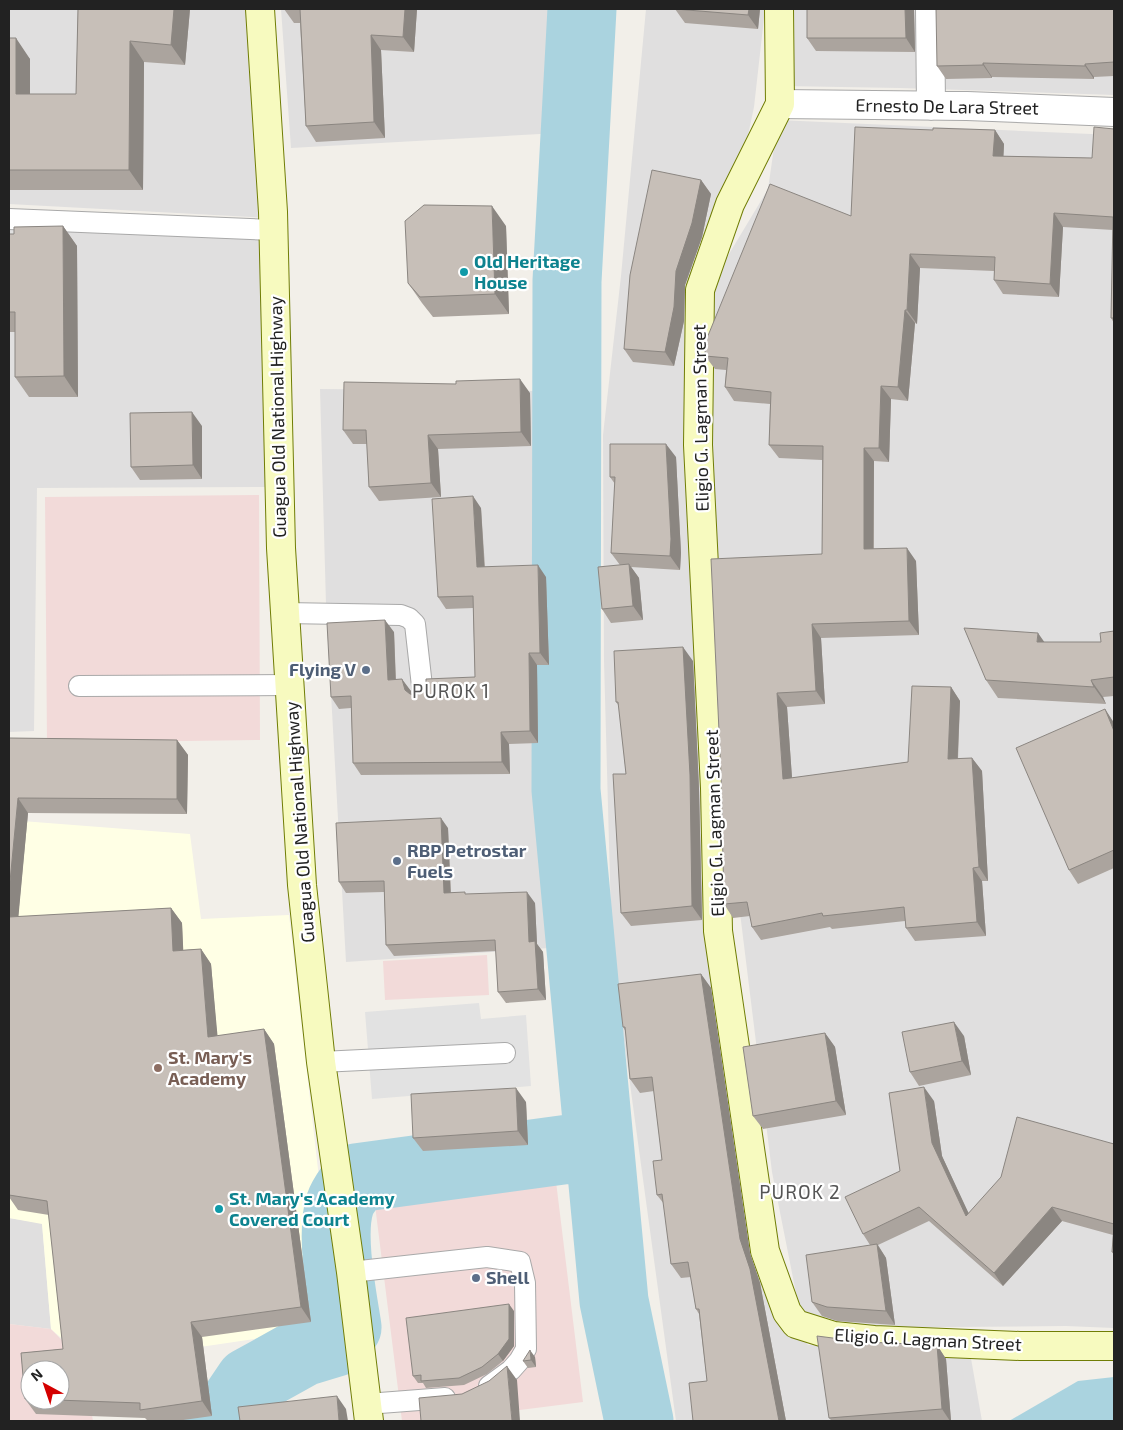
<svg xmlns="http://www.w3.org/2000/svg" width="1123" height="1430" viewBox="0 0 1123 1430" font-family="'Exo 2',sans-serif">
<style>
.residential{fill:#e0dfdf}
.commercial{fill:#f2dad9;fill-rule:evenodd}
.education{fill:#ffffe5}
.parking{fill:#e2e2e2}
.water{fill:#aad3df}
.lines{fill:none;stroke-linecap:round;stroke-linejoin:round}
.river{stroke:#aad3df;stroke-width:69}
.lane-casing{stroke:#a9a9a9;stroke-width:22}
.street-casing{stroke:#a9a9a9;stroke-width:30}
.secondary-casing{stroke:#707d05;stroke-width:30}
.lane{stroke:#fff;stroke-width:20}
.street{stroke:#fff;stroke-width:28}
.secondary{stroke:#f7fabf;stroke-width:28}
.wall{fill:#aba49e;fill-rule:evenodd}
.shaded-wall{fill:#8b8681}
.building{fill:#c7bfb8;stroke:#8b8681}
.culture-dot{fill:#0f9aa8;stroke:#fff;stroke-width:2}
.service-dot{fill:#5c6f8a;stroke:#fff;stroke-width:2}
.education-dot{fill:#8d6e63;stroke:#fff;stroke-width:2}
.labels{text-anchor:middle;stroke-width:4.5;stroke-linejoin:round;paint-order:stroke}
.street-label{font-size:18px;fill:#222;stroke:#fff}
.culture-label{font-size:18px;font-weight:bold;fill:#0d838f;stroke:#fff;text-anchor:start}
.service-label{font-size:18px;font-weight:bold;fill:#4e5e75;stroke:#fff;text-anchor:start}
.education-label{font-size:18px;font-weight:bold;fill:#785e54;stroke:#fff;text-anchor:start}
.neighbourhood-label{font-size:19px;letter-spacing:1px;fill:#555;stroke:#fff}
</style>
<rect width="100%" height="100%" fill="#f2efe9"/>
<!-- residential -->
<path class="residential" d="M9,9h238l23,209 -261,-14z
M281,9h280l-3,124 -267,15z
M646,9h119l-11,98 -13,61 -47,119 -10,154 17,336 82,537 25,31 161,2 13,74h-306l-64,-469 -8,-291 -1,-226 18,-159z
M787,9h327v86l-214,-7 -118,-2z
M778,120l336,15v1193l-48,-2 -248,2 -20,-25 -26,-131 -48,-389 -16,-416 3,-83 57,-95z
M9,226l259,11 5,250 -236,1 -3,243 -25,1z
M320,389l219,2 12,161 -2,396 -203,14 -20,-358z
M9,1218l33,5 9,106 -42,-5z"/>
<!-- commercial -->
<path class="commercial" d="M259,495l1,245 -213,3 -2,-246z
M487,955l2,40 -104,5 -2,-39z
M553,1157l30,245 -152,19h-29l-30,-240z
M9,1324l42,5 32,33 10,59h-84zM30,1370h30v30h-30z"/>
<!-- education -->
<path class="education" d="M9,820l181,14 11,85 88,-4 47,412 -224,33 -28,-2 -33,-29 -9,-105 -33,-6z"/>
<!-- parking -->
<path class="parking" d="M479,1003l2,16 45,-4 5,71 -159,13 -7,-87z"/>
<!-- water -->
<path class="water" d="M1114,1377v44h-105l69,-40z"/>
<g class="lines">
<!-- river -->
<path class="river" d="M582,9l-15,272 -1,509 48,511 25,120
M211,1421l17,-8 21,-31 54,-30 33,-10 11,-15c-5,-32 -17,-92 -7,-123 3,-9 11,-18 16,-26l243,-33"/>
<defs>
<path id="lane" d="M9,219l264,11
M285,613l116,2 8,3 6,6 8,71
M79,686l210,-1
M321,1062l184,-9
M351,1272l136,-15 33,5 5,21 1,66 -7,12 -8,9 -22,16
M367,1404l78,-6"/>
<path id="street" d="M930,9l1,97
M780,104l187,2 147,6"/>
<path id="secondary" d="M260,9l13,203 8,336 21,337 19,177 30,210 18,149
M779,9l1,95 -50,100 -30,86 -2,155 17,343 3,143 47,320 22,61 9,12 38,12 40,4 146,6h94"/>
</defs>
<!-- lane casing -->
<use href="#lane" class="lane-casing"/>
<!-- street casing -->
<use href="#street" class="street-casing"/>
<!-- secondary casing -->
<use href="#secondary" class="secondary-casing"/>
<!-- lane -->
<use href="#lane" class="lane"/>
<!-- street -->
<use href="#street" class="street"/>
<!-- secondary -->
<use href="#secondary" class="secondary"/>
</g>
<!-- wall -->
<path class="wall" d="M78,9h112l-5,56 -41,-3 -1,128h-134v-152l21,21v35h46z
M284,9h133l-3,43 -33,-2 4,88 -69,4 -10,-16 -6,-103h-6z
M669,9h91l-2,20 -73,-6 -10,-14z
M914,9l1,43 -99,-1 -9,-13z
M1114,9v67l-20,1v2l-102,-2v1l-46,1 -9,-13z
M1114,129v194l-3,-5 2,-88 -50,-3 -4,70 -56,-3 -9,-14v-9l-74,-3 -3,56 -2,-1 -7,78 -17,-2 -2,63 -15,-1v88l42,12 3,74 -98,3 4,66 -38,3 5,71 116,-16 43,-75 9,14 -2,58 14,-1 10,13 6,110h-6l4,55 -71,5 -9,-13 -1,-7 -73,8 -2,-2 -69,13 -9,-13 -2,-11 -17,2 -9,-14 -3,-130 101,-220v-94l-43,-2 -10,-13 1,-41 -36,-3 -9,-14 1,-17 -11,-1 -10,-13 146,-140 82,-86h62l9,14 -1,12 89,2z
M701,180l10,14 -9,43 -17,48 -1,36 -10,45 -41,-4 -9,-13z
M63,226l14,20 1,151h-49l-14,-20v-45h-6v-98h5z
M506,226l3,88 -76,3 -11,-14 -14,-20z
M530,393l1,53 -93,3 3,48 -62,4 -10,-14 -2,-43h-14l-10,-14z
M202,426v53l-62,1 -9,-13z
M676,457l5,96 -1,17 -49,-3 8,11 4,42 -32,3 -9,-14 18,-44 -9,-12 4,-69 -5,-7z
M481,508l4,59 61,10 3,88h-12l1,78 -29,1 1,30 -149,1 -8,-12 -2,-55 -12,1 -8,-12 63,-65 2,47 15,12v3l5,1 59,-18 -2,-69 -27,1 -8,-12z
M1114,631v65l-11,1 3,7 -108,-6 -12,-18 59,-38h56z
M693,661l6,128 3,131 -71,6 -10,-13 5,-139 -7,-68 -3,-4z
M1105,709l9,14v145l-36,16 -9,-14z
M9,738l168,2 11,15 -1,59 -159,-1 -10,104 153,-9 11,15 1,27 18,-1 10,15 6,72 47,-7 10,15 37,278 -109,15 10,79 -36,5h-28l-3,-3 -109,-4 -11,-15 -4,-46 42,-4 -14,-134 -31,-5 -9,-13zM30,1370h30v30h-30z
M448,828l3,65 84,10 2,41 6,8 3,48 -40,3 -8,-11 -2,-41 -102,5 -8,-11 -2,-53 -38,1 -7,-11z
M701,974l10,14 39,265 10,30 26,138h-93l14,-40 -8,-67 -3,-5 -5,-32 -10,1 -10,-14 -7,-60 -7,-9 5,-35 -8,-69 -14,2 -10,-14 -4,-47 -3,-5z
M825,1033l10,14 11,68 -83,14 -10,-13z
M964,1036l7,39 -52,11 -9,-14z
M934,1101l8,55 26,57 146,-69v111l-2,-3 1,-17 -51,-14 -59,65 -74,-65 -51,24 8,13 9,67 -58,-4 -15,-5 -10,-14 58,-57 -7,-11 37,-63z
M526,1102l2,43 -105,6 -10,-13z
M514,1311v35l-11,15 -16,13 -23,11 -38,3 -3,-5h-5l-5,-7z
M864,1342l73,3 9,14 5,62h-119l-3,-3z
M535,1357l1,10 -8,1 -5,-7z"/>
<!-- shaded-wall -->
<path class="shaded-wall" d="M174,9h16l-5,56 -14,-20z
M405,9h12l-3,43 -11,-15z
M749,9h11l-2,20 -10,-14z
M905,9h9l1,43 -9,-14z
M371,35l10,15 4,88 -11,-16z
M16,38l14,21v55l-14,-20z
M130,41l14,21 -1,128 -14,-20z
M983,63l9,14v1l-9,-13z
M1085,64l9,13v2l-9,-13z
M995,130l9,14 -1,26 -10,-14z
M701,180l10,14 -9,43 -17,48 -1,36 -10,45 -9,-14 11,-81z
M492,206l14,20 3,88 -14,-20z
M1054,213l9,14 -4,70 -9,-13z
M63,226l14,20 1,151 -14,-21z
M910,254l10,14 -3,56 -10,-14z
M905,310l10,13 -7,78 -10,-14z
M520,379l10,14 1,53 -10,-14z
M881,386l10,13 -2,63 -10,-14z
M192,412l10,14v53l-9,-14z
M428,435l10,14 3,48 -10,-14z
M666,444l10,13 5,96 -1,17 -10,-14z
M864,448l10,13 -1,102 -9,-14z
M473,496l8,12 4,71 -8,-12z
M907,548l9,13 3,74 -10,-14z
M629,564l10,14 4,42 -10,-14z
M538,565l8,12 3,88 -9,-12z
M385,620l9,12 2,60 -8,-12z
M812,624l9,14 4,66 -9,-13z
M1038,633l12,17 -13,-8z
M683,647l10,14 6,128 3,131 -10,-14z
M529,653l8,12 1,78 -8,-12z
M402,679l9,12 2,11 -8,-12z
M1091,680l12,17 3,7 -12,-17z
M951,687l9,14 -3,72 -9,-14z
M777,693l10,14 6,85 -10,-13z
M1105,709l9,14v8z
M501,732l8,12 1,30 -8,-12z
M177,740l11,15 -1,59 -10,-15z
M972,758l10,13 6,110 -9,-14z
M18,798l10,15 -11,119 -8,-11v-29z
M441,818l7,10 3,76 -7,-11z
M973,868l9,13 4,55 -9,-14z
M527,892l8,11 2,41 6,8 3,48 -8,-11 -9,-47z
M171,908l11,15 2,43 -11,-15z
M201,949l10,15 8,88 -11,-15z
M701,974l10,14 39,265 10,30 26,138h-7l-39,-182z
M954,1022l10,14 7,39 -9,-14z
M264,1029l10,15 37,278 -10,-15z
M825,1033l10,14 11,68 -10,-14z
M924,1087l10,14 8,55 34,73 -10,-13 -34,-73z
M516,1088l10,14 2,43 -10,-14z
M1052,1207l10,14 -59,65 -9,-13z
M877,1244l9,14 9,67 -9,-14z
M509,1304l5,7v35l-11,15 -5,-7z
M191,1322l11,15 10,79 -10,-15z
M937,1345l9,14 5,62h-1l-8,-12z
M530,1350l5,7 1,10 -5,-7z
M507,1366l10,14 3,41h-8z
M337,1396l9,13 2,12h-9z"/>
<!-- building -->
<path class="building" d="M78,9h96l-3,36 -41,-4 -1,129h-120v-132h7v56h60z
M300,9h105l-2,28 -32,-2 3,87 -68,4z
M675,9h74l-1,6z
M807,9h98l1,29h-99z
M936,9h178v53l-29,2v2l-102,-3v2l-46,1z
M855,127l78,3v-2l62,2 -2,26 99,2 2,-31 20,2v189h-3l2,-101 -59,-4 -4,71 -56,-4 1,-23 -85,-3 -3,56h-2l-7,77 -17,-1 -2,62h-15v101l43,-1 2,73 -97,3 4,67 -39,2 6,86 125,-17 4,-76 39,1 -3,72 24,-1 7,109 -6,1 4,54 -71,6 -2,-21 -81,9 -1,-3 -70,14 -5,-25 -23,2 -3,-130 -10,-215 111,-5 1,-108 -54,-1 2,-53 -46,-5 3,-29 -23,-2v-13l65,-159 81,32z
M652,170l49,10 -9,43 -16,48 -2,36 -9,45 -41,-3 6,-74z
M424,205l68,1 3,88 -75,3 -12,-14 -3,-62z
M63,226l1,150 -49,1v-65h-6v-78h5v-7z
M520,379l1,53 -93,3 3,48 -62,4 -3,-57h-23l1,-48 112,2v-3z
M192,412l1,53 -62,2 -1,-54z
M610,444h56l5,95 -1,17 -59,-3 4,-76h-5z
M473,496l4,71 61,-2 2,88h-11l1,78 -29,1 1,30 -149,1 -2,-67 -20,1 -4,-74 58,-3 3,60 14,-1 3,11 5,4 6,1 6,-3 4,-5v-8l49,-2 -2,-81 -35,1 -6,-98z
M629,564l4,42 -31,3 -4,-42z
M964,628l74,5 -1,9h64l-1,-9 14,-2v46l-23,3 3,7 -108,-7z
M683,647l7,128 2,131 -71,7 -8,-139h13l-8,-72h-2l-2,-51z
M1105,709l9,22v119l-45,20 -53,-122z
M9,738l168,2v59l-159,-1 -9,94z
M441,818l3,75 21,-1v2l62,-2 2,50 6,-1 3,48 -40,3 -3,-52 -109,5 -2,-64 -45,1 -3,-59z
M171,908l2,43 28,-2 7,88 56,-8 37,278 -110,15 11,79 -62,9v-7l-84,-3h4v-30h-30v29h-5l-4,-46 42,-4 -16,-148 -38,-6v-278z
M701,974l39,265 10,30 29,152h-86l-4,-38 18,-2 -8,-72h-3l-8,-47 -17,2 -9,-70 -5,1 -4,-34 9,-1 -10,-83 -22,2 -5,-52h-2l-5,-43z
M954,1022l8,39 -52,11 -8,-40z
M825,1033l11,68 -83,15 -10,-69z
M924,1087l8,56 34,73 35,-39 16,-60 97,27v80l-62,-17 -58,66 -75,-66 -56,27 -18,-37 55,-26 -11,-78z
M516,1088l2,43 -105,7 -2,-44z
M1114,1226v26h-2z
M877,1244l9,67 -59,-4 -15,-5 -6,-47z
M509,1304v35l-11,15 -16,13 -23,11 -38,3v-6l-8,1 -7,-58z
M817,1336l47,6 73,3 5,64 -113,9z
M530,1350l1,10 -8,1z
M507,1366l5,55h-91l-2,-23 43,-4 27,-13z
M337,1396l2,25h-99l-2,-14z"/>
<!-- markers -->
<g class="culture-dot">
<circle cx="464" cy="272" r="5"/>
<circle cx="219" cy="1209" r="5"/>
</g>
<g class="service-dot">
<circle cx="366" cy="670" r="5"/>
<circle cx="397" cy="861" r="5"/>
<circle cx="476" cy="1278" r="5"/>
</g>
<circle class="education-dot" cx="158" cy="1068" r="5"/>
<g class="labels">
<!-- street labels -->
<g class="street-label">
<text transform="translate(947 107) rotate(1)" y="6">Ernesto De Lara Street</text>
<text transform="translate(278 417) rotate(-91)" y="6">Guagua Old National Highway</text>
<text transform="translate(701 418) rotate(-91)" y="6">Eligio G. Lagman Street</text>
<text transform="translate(300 822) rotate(-94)" y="6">Guagua Old National Highway</text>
<text transform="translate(715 823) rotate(-92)" y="6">Eligio G. Lagman Street</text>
<text transform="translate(928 1340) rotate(3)" y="6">Eligio G. Lagman Street</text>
</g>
<!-- culture labels -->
<g class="culture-label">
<text x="474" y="268">Old Heritage<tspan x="474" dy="21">House</tspan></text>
<text x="229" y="1205">St. Mary's Academy<tspan x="229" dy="21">Covered Court</tspan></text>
</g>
<!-- service labels -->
<g class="service-label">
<text x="356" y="676" text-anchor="end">Flying V</text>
<text x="407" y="857">RBP Petrostar<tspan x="407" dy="21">Fuels</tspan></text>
<text x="486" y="1284">Shell</text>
</g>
<!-- education labels -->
<g class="education-label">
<text x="168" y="1064">St. Mary's<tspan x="168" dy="21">Academy</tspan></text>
</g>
<!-- neighbourhood labels -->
<g class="neighbourhood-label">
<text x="451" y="698">PUROK 1</text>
<text x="800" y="1199">PUROK 2</text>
</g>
</g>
<!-- border -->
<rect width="1123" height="1430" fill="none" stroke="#222222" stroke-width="20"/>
<!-- north arrow -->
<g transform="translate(45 1385) rotate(320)"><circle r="24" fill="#ffffff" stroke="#a7a7a7"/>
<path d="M0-4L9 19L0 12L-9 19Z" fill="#d40000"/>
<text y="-8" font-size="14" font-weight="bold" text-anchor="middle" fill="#222222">N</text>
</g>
</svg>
